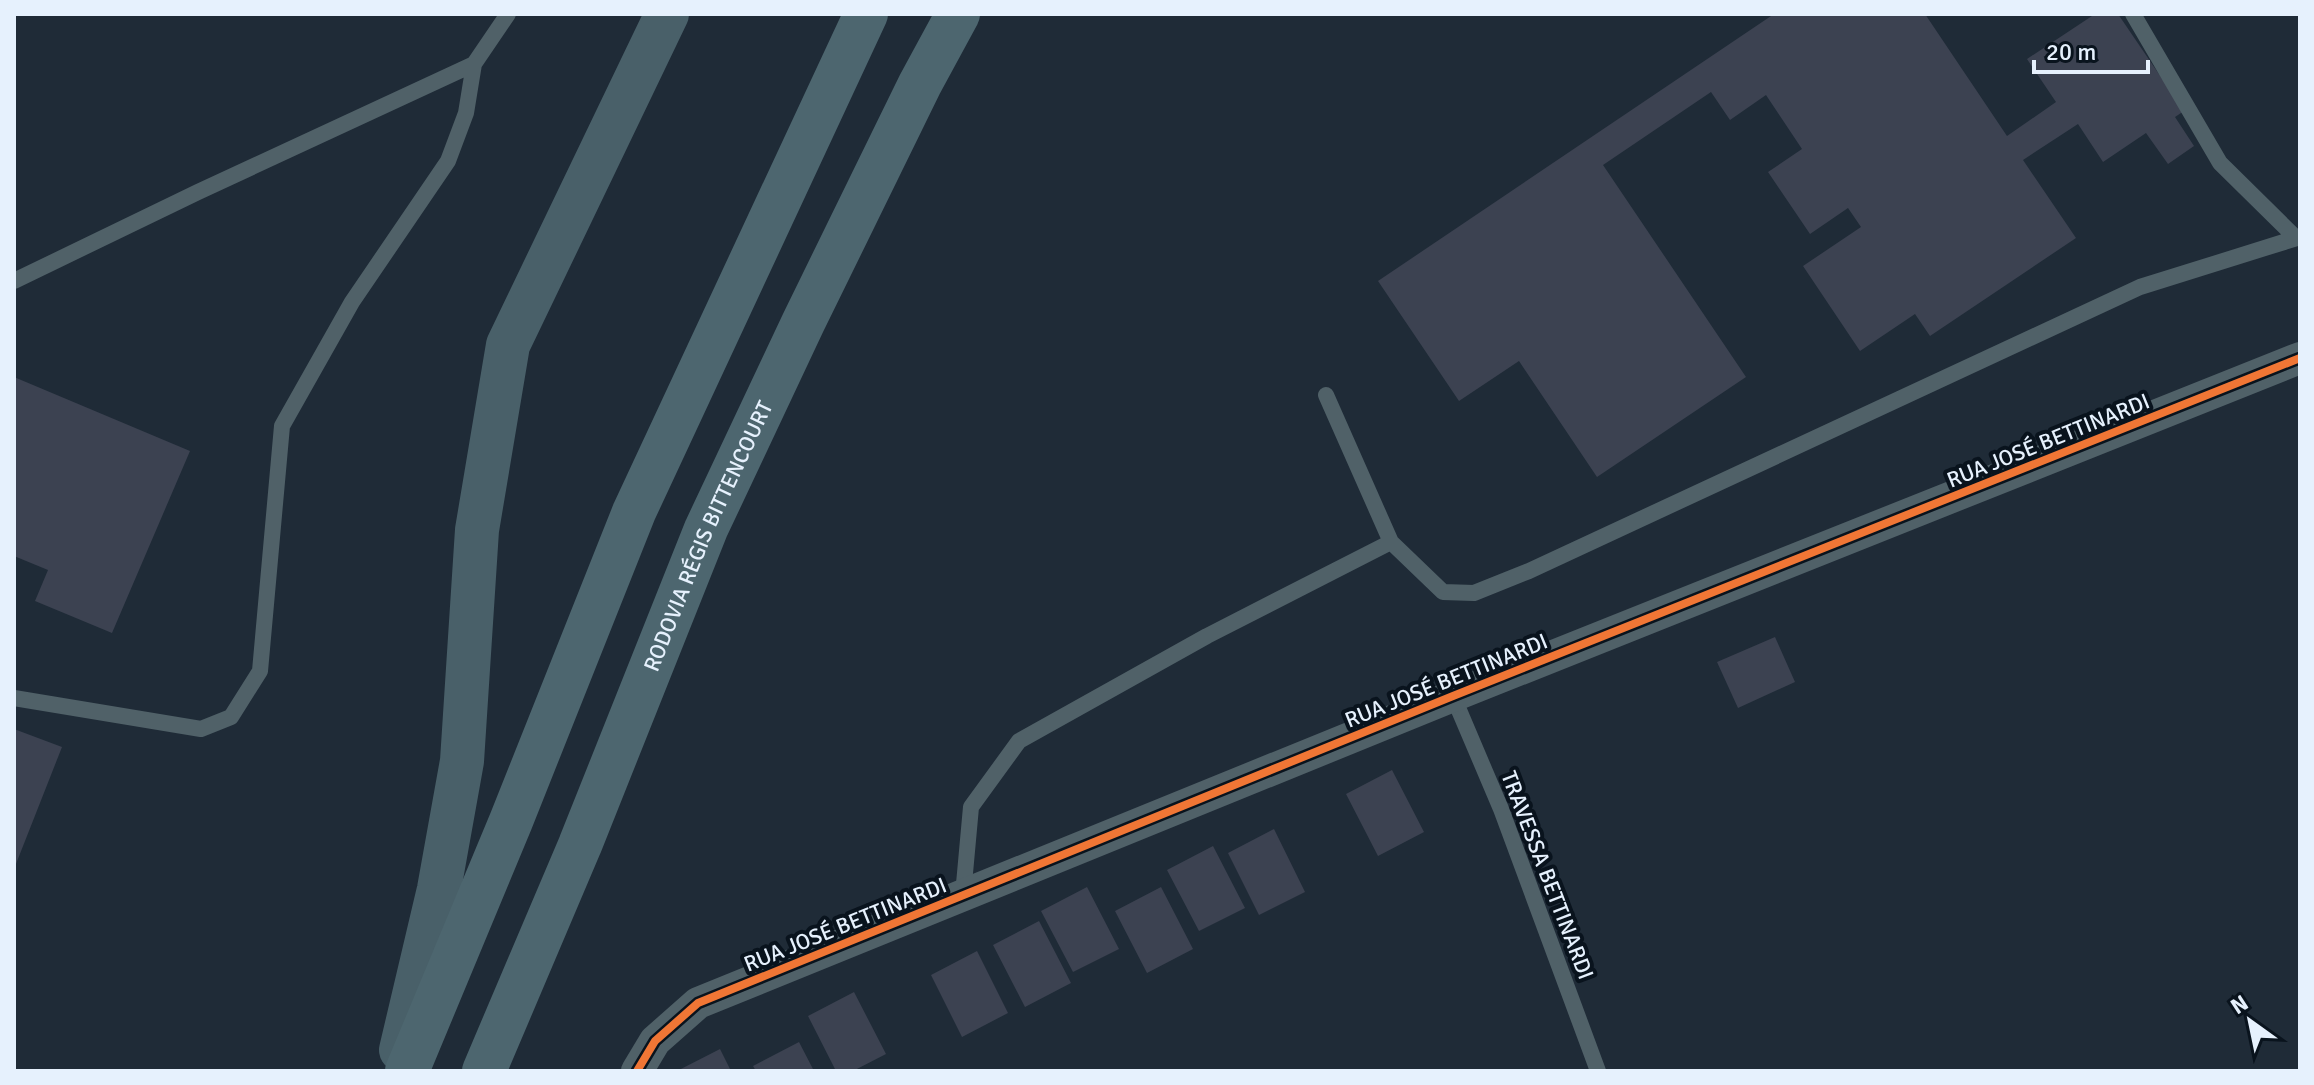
<svg xmlns="http://www.w3.org/2000/svg" width="2314" height="1085" viewBox="0 0 2314 1085" font-family="Signika,sans-serif">
<style>
.building{fill:#3c4251}
.lines{fill:none;stroke-linecap:round;stroke-linejoin:round}
.lane{stroke:#506168;stroke-width:16}
.street{stroke:#506168;stroke-width:32}
.secondary{stroke:#496069;stroke-width:44}
.highway{stroke:#4d666f;stroke-width:44}
.cycleway-casing{stroke:#09131d;stroke-width:13}
.cycleway{stroke:#f07635;stroke-width:8}
.labels{text-anchor:middle;stroke-width:8;stroke-linejoin:round;paint-order:stroke}
.street-label{font-size:22px;fill:#e6f1fd;stroke:#09131d}
</style>
<rect width="100%" height="100%" fill="#1f2b37"/>
<!-- building -->
<path class="building" d="M1774,14h151l82,122 49,-34 -29,-43 68,-45h23l66,97 -9,6 19,29 -26,18 -22,-31 -43,29 -25,-38 -55,36 53,78 -146,98 -15,-22 -55,37 -57,-85 58,-39 -13,-19 -38,26 -42,-62 34,-23 -36,-54 -36,25 -19,-28 -108,73 143,212 -149,100 -78,-116 -60,40 -81,-120z
M14,377l176,74 -78,182 -77,-32 13,-31 -34,-14z
M1775,637l20,45 -57,26 -21,-46z
M14,729l48,18 -48,122z
M1392,770l32,62 -46,24 -32,-62z
M1274,829l31,63 -46,23 -31,-62z
M1213,846l32,62 -46,23 -32,-61z
M1087,887l32,62 -46,23 -32,-61z
M1161,887l32,62 -46,24 -32,-62z
M1039,921l32,62 -46,24 -32,-62z
M977,951l31,62 -46,24 -31,-62z
M854,992l32,62 -33,17h-17l-28,-55z
M799,1042l15,29h-58l-3,-5z
M720,1049l11,22h-54z"/>
<g class="lines">
<!-- lane -->
<path class="lane" d="M2133,14l87,149 75,74
M14,281l184,-89 276,-128 34,-50
M1326,395l65,147 52,50 31,1 55,-22 611,-284 160,-50
M1453,696l48,113 97,262
M14,698l187,31 30,-12 29,-46 22,-245 70,-124 96,-141 18,-48 8,-49
M963,895l8,-88 48,-66 188,-105 184,-94"/>
<!-- street -->
<path class="street" d="M637,1071l18,-30 43,-38 755,-307 847,-338"/>
<!-- secondary -->
<path class="secondary" d="M401,1050l38,-161 23,-128 15,-231 31,-185 159,-331"/>
<!-- highway -->
<g class="highway">
<path d="M407,1071l104,-250 123,-309 232,-498"/>
<path id="s1" d="M484,1071l96,-226 126,-316 97,-206 117,-239 38,-70"/>
</g>
<defs>
<path id="cycleway" d="M637,1071l18,-30 43,-38 755,-307 847,-338"/>
</defs>
<!-- cycleway casing -->
<use href="#cycleway" class="cycleway-casing"/>
<!-- cycleway -->
<use href="#cycleway" class="cycleway"/>
</g>
<g class="labels">
<!-- street labels -->
<g class="street-label">
<text transform="translate(2048 440) rotate(-22)" y="8">RUA JOSÉ BETTINARDI</text>
<text dy="8" stroke="none"><textPath href="#s1" startOffset="580">RODOVIA RÉGIS BITTENCOURT</textPath></text>
<text transform="translate(1446 680) rotate(-22)" y="8">RUA JOSÉ BETTINARDI</text>
<text transform="translate(1548 875) rotate(69)" y="8">TRAVESSA BETTINARDI</text>
<text transform="translate(845 924) rotate(-22)" y="8">RUA JOSÉ BETTINARDI</text>
</g>
</g>
<!-- border -->
<rect width="2314" height="1085" fill="none" stroke="#e6f1fd" stroke-width="32"/>
<!-- north arrow -->
<g transform="translate(2250 1021) rotate(327)" stroke="#09131d" stroke-width="6" paint-order="stroke">
<path d="M0-6L14 30L0 20L-14 30Z" fill="#e6f1fd"/>
<text y="-12" font-size="22" font-weight="bold" text-anchor="middle" fill="#e6f1fd">N</text>
</g>
<!-- scale -->
<path d="M2034 60v12h114v-12" fill="none" stroke="#e6f1fd" stroke-width="4"/>
<text x="2046" y="60" font-size="24" fill="#e6f1fd" stroke="#09131d" stroke-width="6" paint-order="stroke">20 m</text>
</svg>
